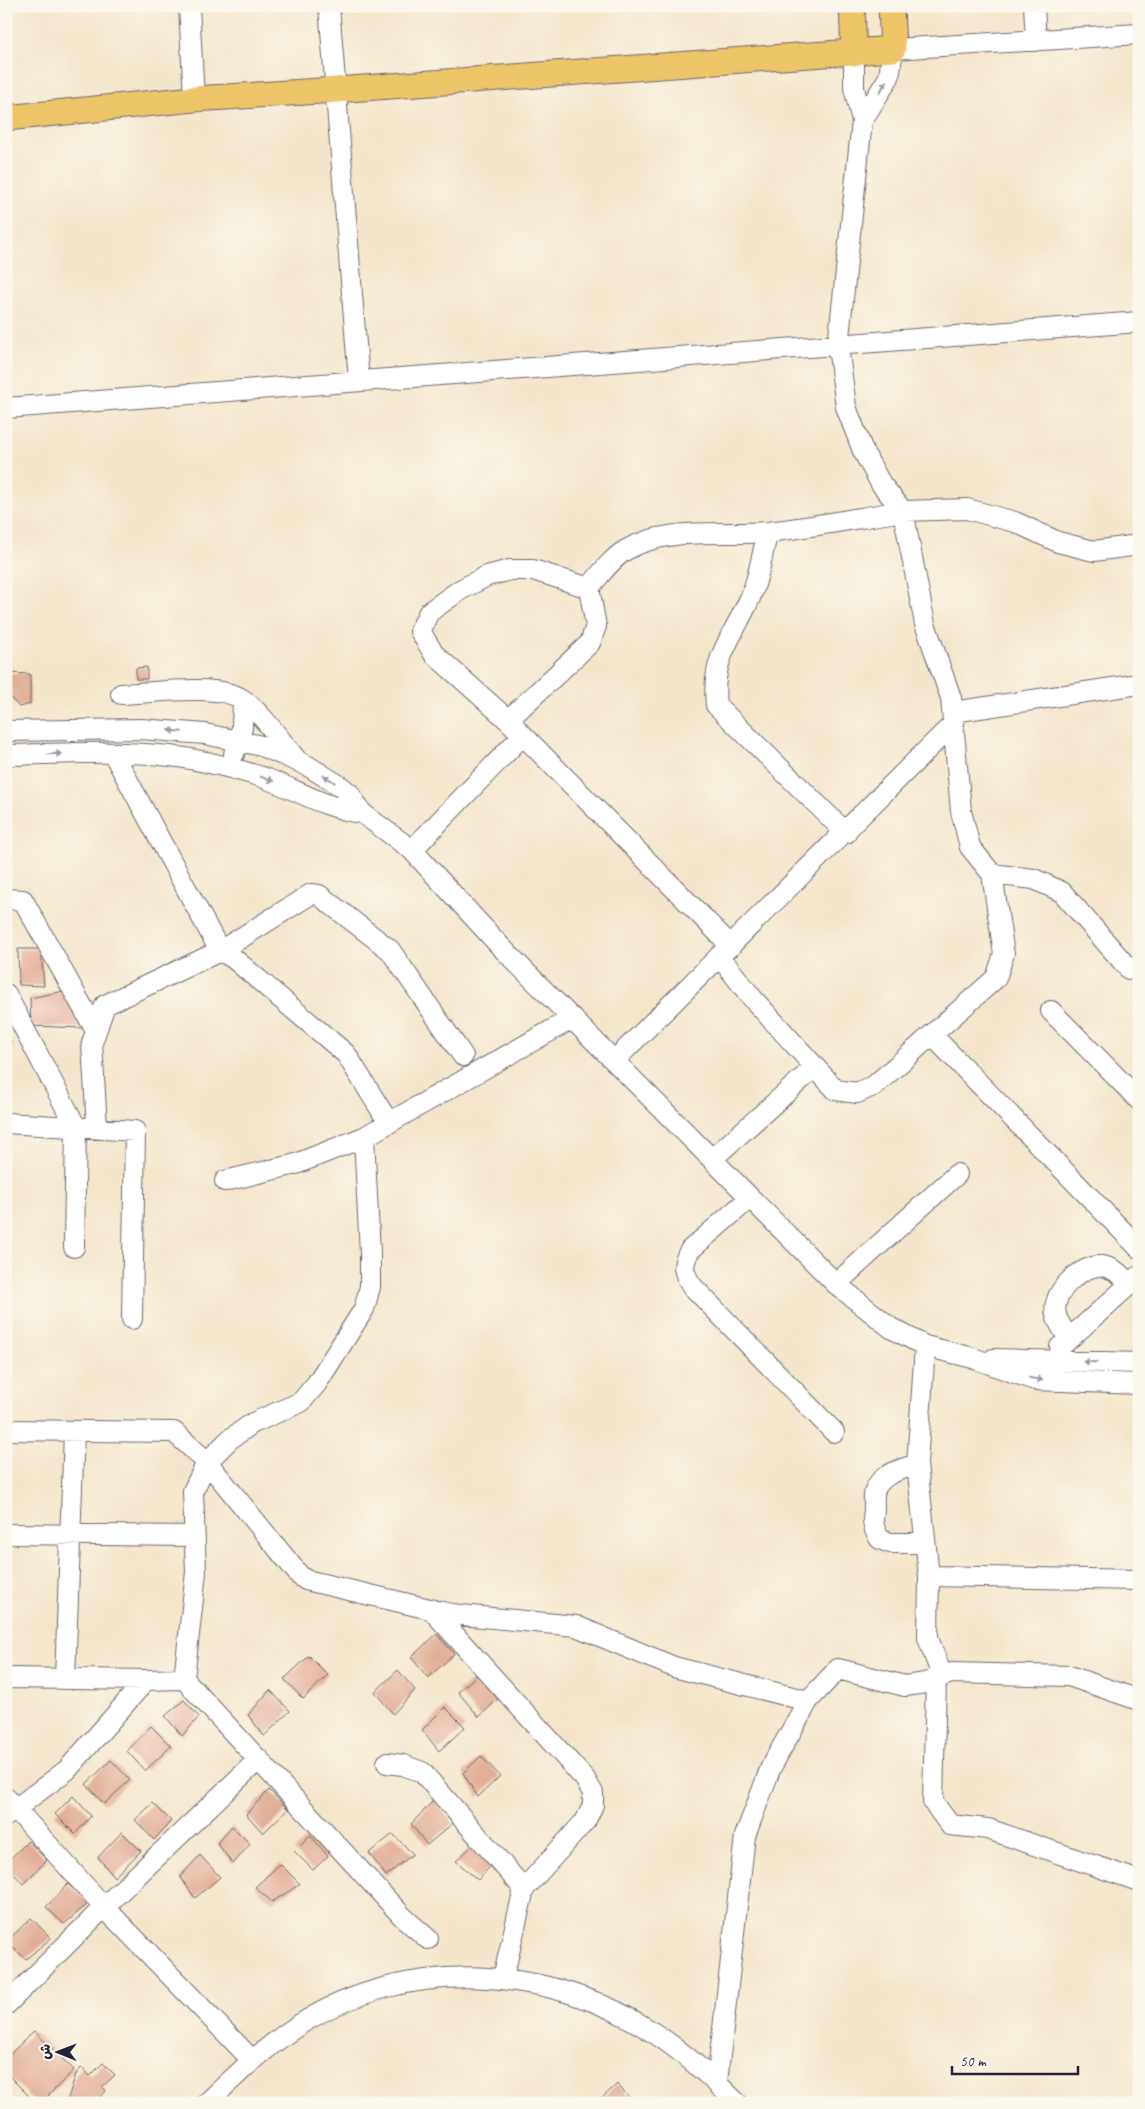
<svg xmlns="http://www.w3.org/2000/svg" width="1145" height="2109" viewBox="0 0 1145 2109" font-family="Caveat,'Playpen Sans Arabic',sans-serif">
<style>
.building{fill:#e2ae97}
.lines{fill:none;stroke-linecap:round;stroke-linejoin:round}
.minor-casing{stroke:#6c676e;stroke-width:22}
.major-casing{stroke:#6c676e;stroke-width:27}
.minor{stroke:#fff;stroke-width:20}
.major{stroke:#eec569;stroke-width:25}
.oneway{fill:#9c9ca7}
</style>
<rect width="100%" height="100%" fill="#fbf7ec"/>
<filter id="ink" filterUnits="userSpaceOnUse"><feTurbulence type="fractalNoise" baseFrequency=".02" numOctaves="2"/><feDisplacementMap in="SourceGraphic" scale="10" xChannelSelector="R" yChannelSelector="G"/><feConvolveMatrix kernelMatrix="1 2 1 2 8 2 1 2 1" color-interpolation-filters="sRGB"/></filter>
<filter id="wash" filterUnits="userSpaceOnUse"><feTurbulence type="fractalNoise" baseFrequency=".0096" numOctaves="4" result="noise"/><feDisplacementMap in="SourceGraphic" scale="20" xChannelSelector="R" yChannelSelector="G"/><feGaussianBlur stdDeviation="1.12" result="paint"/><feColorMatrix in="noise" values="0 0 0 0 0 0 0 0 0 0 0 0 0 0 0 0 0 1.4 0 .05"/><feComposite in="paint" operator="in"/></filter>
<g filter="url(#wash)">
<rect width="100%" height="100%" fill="#f4e6cc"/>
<g id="blocks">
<!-- building -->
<path class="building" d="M147,667v12h-11v-11z
M8,673l22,1v30l-11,3 -11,-12z
M18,949h23l3,37 -25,-1z
M69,990l13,38 -51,-2 -1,-28z
M6,1041h5l-3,38h-2z
M437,1634l17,20 -26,24 -17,-21z
M309,1656l19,19 -25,24 -19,-20z
M398,1670l17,20 -22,24 -18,-22z
M477,1675l21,24 -19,18 -21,-25z
M270,1690l20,21 -26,25 -16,-21z
M184,1700l15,17 -17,19 -17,-20z
M445,1707l20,20 -26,24 -17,-21z
M151,1726l20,20 -26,25 -18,-20z
M481,1756l19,20 -22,21 -15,-24z
M111,1760l19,20 -26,24 -18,-20z
M269,1790l19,19 -25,24 -17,-19z
M73,1796l18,20 -16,18 -20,-20z
M434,1800l19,23 -26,22 -16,-21z
M153,1803l18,18 -17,19 -19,-20z
M232,1826l18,18 -17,20 -16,-21z
M122,1832l19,19 -27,26 -16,-20z
M393,1834l20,20 -27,22 -17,-23z
M310,1835l18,21 -15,14 -19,-19z
M28,1841l19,19 -24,24 -17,-19v-2z
M474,1844l19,19 -15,17 -22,-19z
M200,1855l20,22 -25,21 -15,-21z
M280,1864l20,20 -28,18 -17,-15z
M68,1884l21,19 -25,21 -18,-17z
M31,1918l20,20 -25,21 -20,-17z
M34,2031l40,39 -33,33h-5l-30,-30v-15z
M103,2063l12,12 -13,12 4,4 -11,12h-27l-1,-2 9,-27 6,-7 8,9z
M617,2084l17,19h-37z"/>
</g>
</g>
<g filter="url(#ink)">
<use href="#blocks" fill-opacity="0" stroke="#6c676e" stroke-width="1"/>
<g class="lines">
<defs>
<path id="minor" d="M189,6l5,93
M329,6l30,375
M1034,6l2,35
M862,121l27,-44 4,-28 246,-15
M6,408l1133,-86
M768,532c-6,21 -9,46 -18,66 -18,41 -39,59 -34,107l130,128
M1139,545l-45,6 -36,-9 -43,-20 -48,-13 -64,2 22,113 26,74 10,113 9,36 22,27 42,5 28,13 67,77 10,2
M589,588l-56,-18h-23l-23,6 -27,14 -31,22 -9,19 14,23 74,66 223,226
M121,694c31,-1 96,-11 121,5 18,12 39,42 54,60
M953,712l186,-28
M508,720l82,-77 6,-17 -7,-38c11,-13 22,-29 37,-38 42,-24 96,-14 142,-18 45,-5 90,-14 135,-21l-22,-27 -18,-33 -17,-44 -8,-61 24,-225 -8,-33v-35
M6,731l135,-2 64,5 57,12 46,20 32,20 9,7 13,20 50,37 89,97 335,337 55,44 34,18 48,12 62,22 104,4
M113,753l107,198 91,-57 8,1 71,55 73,106
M234,754l8,-26 1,-28
M6,755c55,-1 110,-5 164,1 27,3 55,10 82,18 37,10 71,35 110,39
M412,850l111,-115
M6,899l17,1 73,131
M720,957l33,42 83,91 21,3 18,-8 121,-107 8,-24 -12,-80
M6,994l70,133 -2,120
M1051,1011l88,89
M932,1035l207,213
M614,1061l340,-338
M6,1123l129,8 -3,188
M97,1128l-5,-85 13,-38 115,-54 13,7 113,96 43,69
M712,1159l103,-92
M225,1181l71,-17 68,-27 209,-119
M750,1198l-60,52c-9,16 -7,22 2,36l142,146
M836,1284l121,-110
M1069,1339c-4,-7 -11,-16 -13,-24 -6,-22 25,-50 45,-49 12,1 21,10 30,17
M925,1346l-8,118 12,112 -1,62 14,38
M1060,1347l79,-71
M993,1359l146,4
M6,1430l168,2 33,30 93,114 6,4 145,34 125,12 98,41 134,34
M917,1464c-14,5 -36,9 -42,26 -2,6 -1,13 -1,20 -2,12 -1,19 6,29l10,4h34
M6,1534l188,2
M929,1576l210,4
M431,1609l154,170 8,14v12l-7,15 -62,69 -21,89
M6,1678l140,2 38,-1 12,-107 -3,-81 14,-29 23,-23 23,-16 48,-21 16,-19 47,-74 6,-22v-34l-6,-116
M65,1679l9,-247
M184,1679l219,238 25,22
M936,1679l-3,123 17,23 38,4 151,52
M387,1763l16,2 19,7 102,117
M6,1798l98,109 148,153
M6,1816l61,-46 79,-90
M6,2005l98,-98 155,-148
M717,2082l28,-246 26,-69 37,-66 30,-32 67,17 20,-3 26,-10 118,3 70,24
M207,2103c29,-28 58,-56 92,-78 108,-69 253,-61 358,10 29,19 55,43 80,68"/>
<path id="major" d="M852,6l2,47
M6,118l188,-19 142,-9 557,-41 -2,-43"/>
</defs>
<!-- minor casing -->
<use href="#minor" class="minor-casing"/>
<!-- major casing -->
<use href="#major" class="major-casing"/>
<!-- minor -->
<use href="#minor" class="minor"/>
<!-- major -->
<use href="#major" class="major"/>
</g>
<!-- one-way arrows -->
<defs><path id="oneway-solid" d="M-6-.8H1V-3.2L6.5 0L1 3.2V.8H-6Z" transform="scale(1.25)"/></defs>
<g class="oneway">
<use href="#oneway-solid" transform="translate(883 87) rotate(-59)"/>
<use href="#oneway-solid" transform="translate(175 731) rotate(-175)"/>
<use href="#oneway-solid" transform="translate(55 754) rotate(-1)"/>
<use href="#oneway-solid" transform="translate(267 779) rotate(19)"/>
<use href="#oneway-solid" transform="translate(329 779) rotate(-149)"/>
<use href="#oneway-solid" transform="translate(1090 1362) rotate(-178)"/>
<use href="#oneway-solid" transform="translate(1036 1379) rotate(10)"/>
</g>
</g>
<!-- margin -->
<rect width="1145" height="2109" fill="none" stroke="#fbf7ec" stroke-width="25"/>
<!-- north arrow -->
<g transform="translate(58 2052) rotate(271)" stroke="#fbf7ec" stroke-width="4" paint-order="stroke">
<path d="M0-4L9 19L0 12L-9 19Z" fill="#22223b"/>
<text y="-8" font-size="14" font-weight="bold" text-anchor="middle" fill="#22223b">ش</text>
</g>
<!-- scale -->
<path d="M952 2066v8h126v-8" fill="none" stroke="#22223b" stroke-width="2.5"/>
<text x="960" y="2066" font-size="15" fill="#22223b" stroke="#fbf7ec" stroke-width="4" paint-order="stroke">50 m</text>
</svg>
